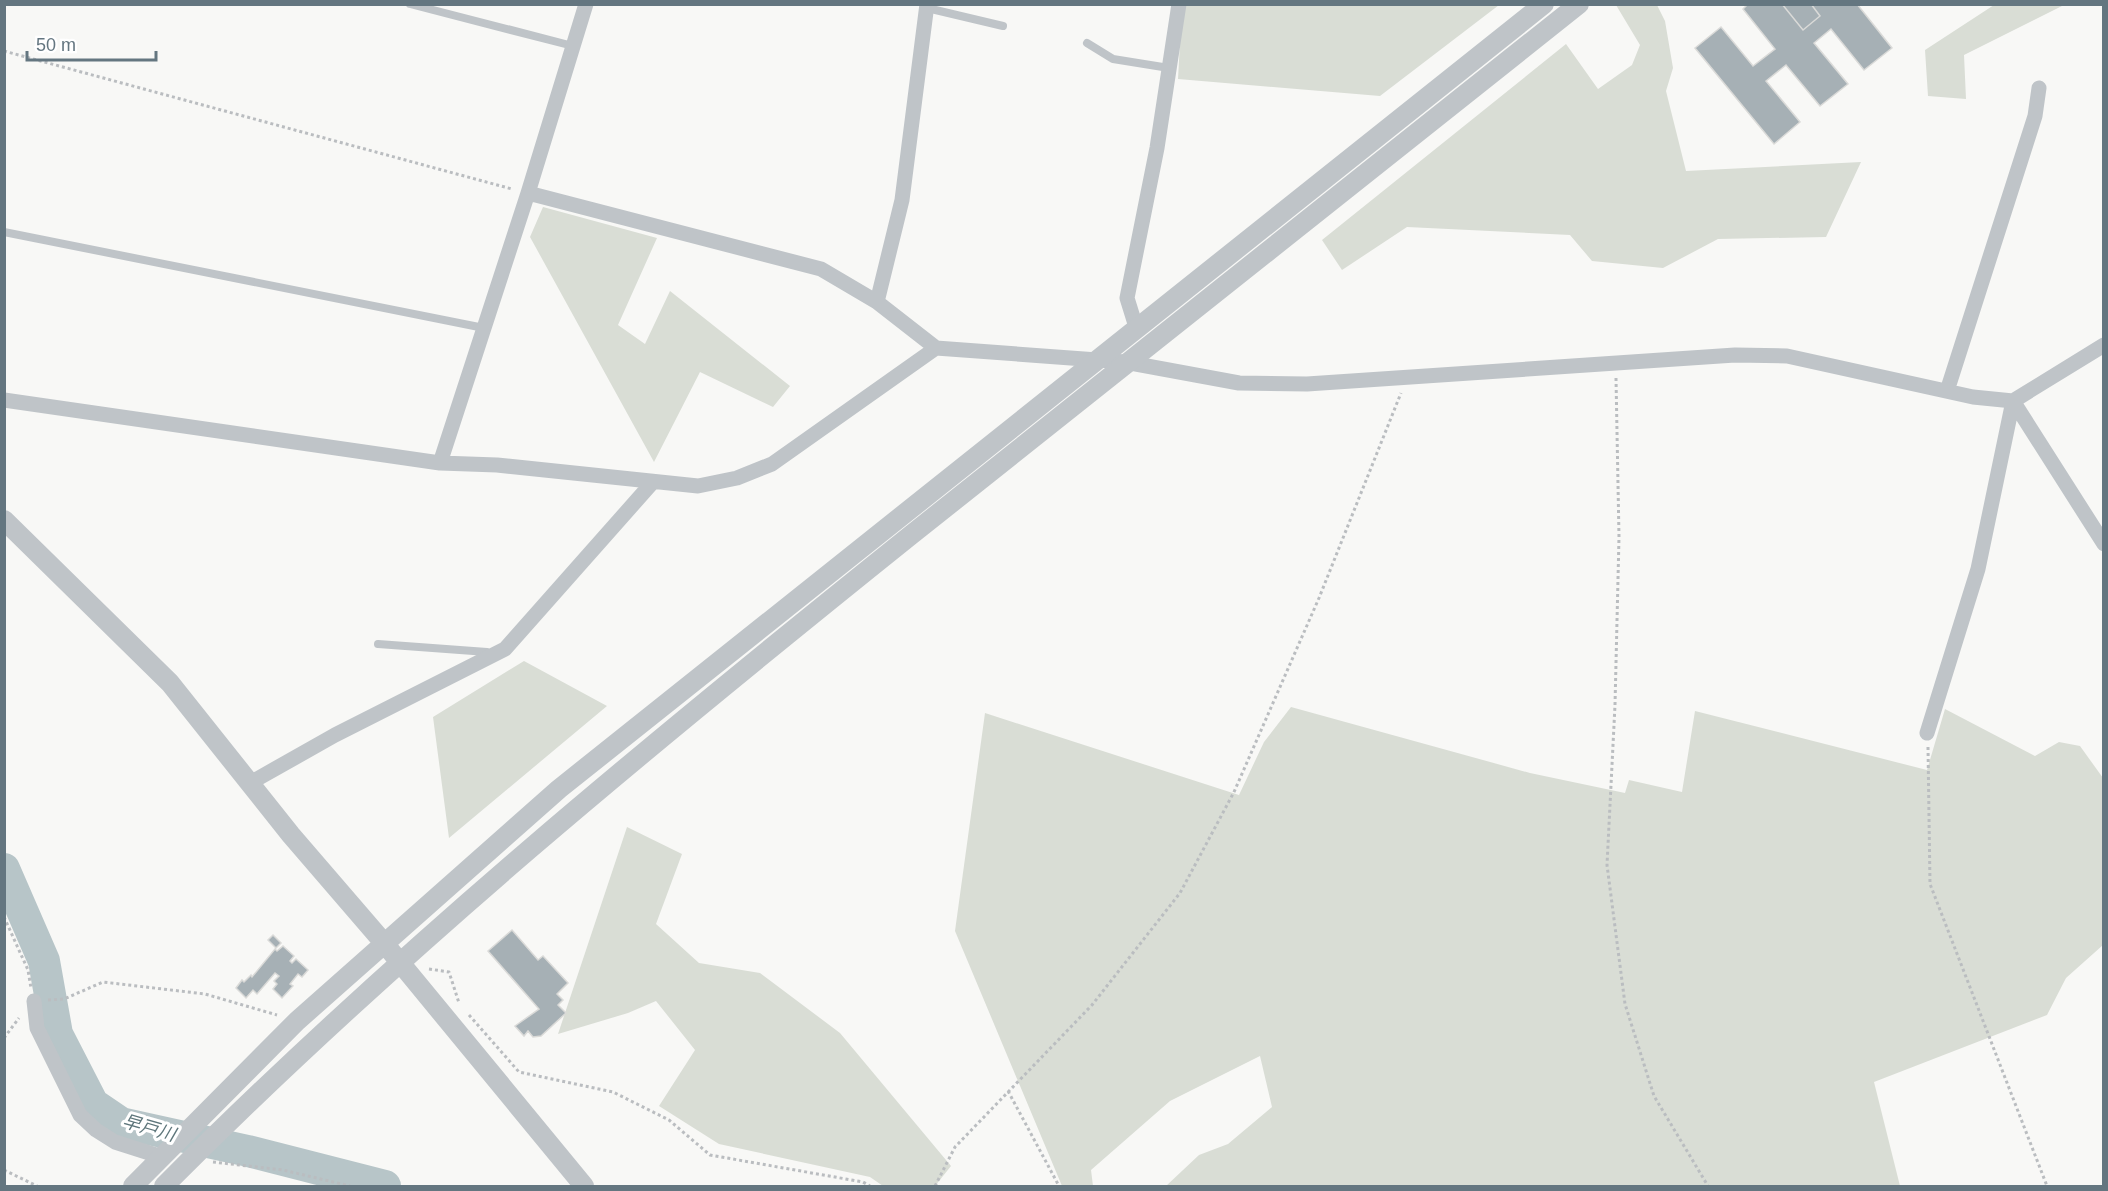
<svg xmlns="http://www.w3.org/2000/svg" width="2108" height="1191" viewBox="0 0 2108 1191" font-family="Helvetica,'Noto Sans JP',sans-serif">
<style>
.green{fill:#d9ddd5}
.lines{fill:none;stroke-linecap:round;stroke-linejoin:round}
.river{stroke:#b7c5c8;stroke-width:32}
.building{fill:#a6b0b5;stroke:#dadad8;stroke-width:1.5}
.path{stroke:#babdc0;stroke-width:3;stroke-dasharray:3 3;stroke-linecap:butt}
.service{stroke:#bfc4c8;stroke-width:8}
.minor{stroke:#bfc4c8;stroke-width:15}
.tertiary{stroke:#bfc4c8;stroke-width:20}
.labels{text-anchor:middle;stroke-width:6;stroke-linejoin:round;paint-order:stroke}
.water-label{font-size:18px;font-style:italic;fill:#5e767b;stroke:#fff}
</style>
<rect width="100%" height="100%" fill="#f8f8f6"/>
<!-- green -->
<path class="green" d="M1182,5h317l-119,91 -202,-17z
M1616,5h41l8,16 8,47 -7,23 20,80 175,-9 -35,75 -108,2 -55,29 -71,-7 -22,-26 -163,-8 -65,43 -20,-30 244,-196 32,45 34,-24 8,-20z
M1994,5h70l-100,50 2,44 -38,-3 -3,-46z
M543,207l114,31 -39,87 27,19 25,-53 120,95 -17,21 -73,-35 -46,90 -124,-225z
M524,661l83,45 -158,132 -16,-121z
M1291,707l239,66 95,20 4,-13 53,12 13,-81 232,59 18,-61 90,47 24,-14 21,4 23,32v167l-37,33 -19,37 -173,67 26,104h-734l33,-31 29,-11 44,-37 -12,-51 -90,45 -79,69 2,16h-31l-107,-255 30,-218 254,82 25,-53z
M627,827l55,27 -26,70 43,39 61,10 80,60 111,133 -16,20h-52l-13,-9 -151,-33 -60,-38 36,-56 -39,-49 -28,12 -70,21z"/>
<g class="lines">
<!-- river -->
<path class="river" d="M4,869l40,92 13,73 36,70 28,19 127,28 137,35"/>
</g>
<!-- building -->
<path class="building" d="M1748,4h34l21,26 17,-14 -9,-12h46l35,44 -28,22 -33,-41 -17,14 34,41 -28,22 -34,-41 -20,16 34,41 -26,22 -79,-96 26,-21 32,39 22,-17 -32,-40z
M1782,4h29l9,12 -17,14z
M512,930l26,30 5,-4 25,27 -11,11 6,6 -5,5 8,8 -25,23 -8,1 -5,-6 -4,5 -9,-10 24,-17 -51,-58z
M273,935l8,8 -5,5 -8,-8z
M283,946l11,10 -4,5 2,2 4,-4 12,11 -6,7 -4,-3 -8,10 3,2 -11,12 -9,-9 4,-5 -3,-3 5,-5 -4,-3 -18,21 -4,-4 -7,8 -10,-10 6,-8 2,2 7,-7 1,2 23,-28 2,2z"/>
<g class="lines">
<!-- path -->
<path class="path" d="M4,51l508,138
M1616,378l3,159 -4,168 -8,160 18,139 29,92 54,90
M1928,747l2,137 117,302
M4,917l24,53 3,18
M429,969l20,3 10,31
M48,1000l16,-1 39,-17 102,12 72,21
M469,1015l50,57 94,20 56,28 41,35 153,27 7,4
M4,1038l15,-20
M1008,1091l51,95
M213,1162l70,8 67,16
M4,1170l33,16
M935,1186l20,-39 137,-142 88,-112 54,-101 85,-194 82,-205"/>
<!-- service -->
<path class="service" d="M410,4l163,42
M927,8l76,18
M1087,43l26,16 56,9
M4,232l480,96
M378,644l109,8 4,4"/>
<!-- minor -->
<path class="minor" d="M528,193l293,76 56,33 59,46 189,14 114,21 68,1 428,-29 52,1 186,41 40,4 91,-56
M877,302l25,-102 25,-196
M1136,327l-9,-29 30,-150 22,-144
M1947,391l88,-275 4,-28
M4,400l436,63 57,2 201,21 39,-8 35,-14 164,-116
M2013,401l91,143
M440,463l88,-270 58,-189
M1927,733l51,-164 35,-168
M250,783l85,-48 170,-86 147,-166
M34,1001l3,27 43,87 16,15 19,12 47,15"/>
<!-- tertiary -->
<path class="tertiary" d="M4,520l166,163 121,152 93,108 200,243
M133,1186l164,-165 262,-232 985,-785
M164,1186c234,-235 489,-444 747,-651 221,-178 444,-355 668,-531"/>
</g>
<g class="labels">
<!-- water labels -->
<g class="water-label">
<text transform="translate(149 1128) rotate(16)" y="6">早戸川</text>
</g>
</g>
<!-- border -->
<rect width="2108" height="1191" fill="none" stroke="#647680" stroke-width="12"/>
<!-- scale -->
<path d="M27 51v9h129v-9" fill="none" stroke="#647680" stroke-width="3"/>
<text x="36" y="51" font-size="18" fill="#647680" stroke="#ffffff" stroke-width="4.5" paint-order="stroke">50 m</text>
</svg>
